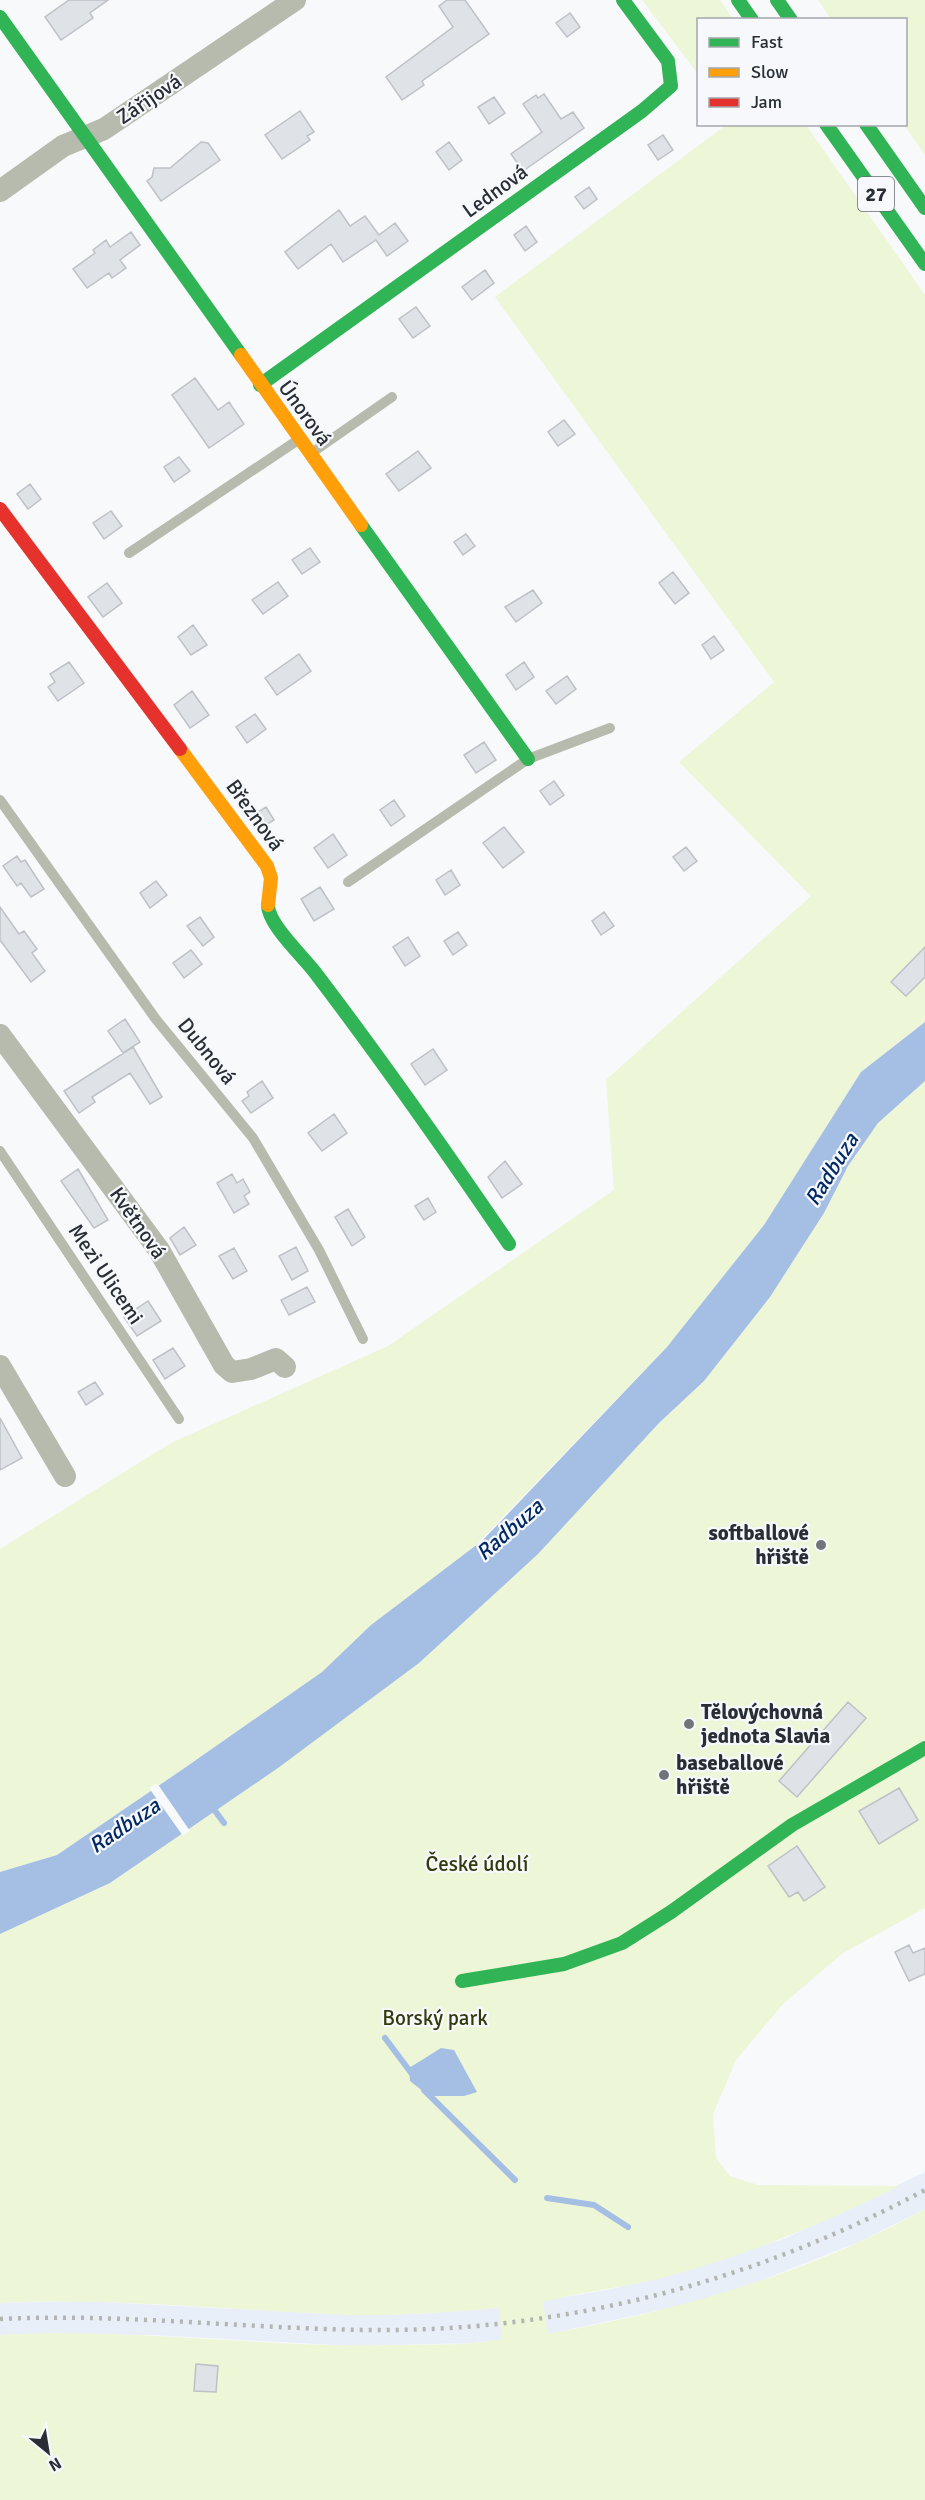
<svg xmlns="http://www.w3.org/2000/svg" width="925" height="2500" viewBox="0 0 925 2500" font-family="Signika,sans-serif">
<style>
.built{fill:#e9eff9}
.green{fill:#edf6d7}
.water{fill:#a5bee3}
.pier{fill:#f7f9fb}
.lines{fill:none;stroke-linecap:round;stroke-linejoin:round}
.stream{stroke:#a5bee3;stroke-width:6}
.building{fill:#dfe2e7;stroke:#bec1c6;stroke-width:1.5}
.lane{stroke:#b7bbad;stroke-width:10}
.street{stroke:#b7bbad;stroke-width:22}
.fast{stroke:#30b455;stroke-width:14}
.slow{stroke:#ff9f0a;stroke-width:14}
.jam{stroke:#e5322d;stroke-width:14}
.rail{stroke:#b2b6af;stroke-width:4.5;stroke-dasharray:3 6;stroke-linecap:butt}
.poi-dot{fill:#71757a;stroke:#f6f8fc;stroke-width:2}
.labels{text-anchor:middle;stroke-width:4.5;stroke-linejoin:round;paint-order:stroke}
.shield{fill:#f6f8fc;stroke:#666b71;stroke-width:1.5}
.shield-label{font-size:20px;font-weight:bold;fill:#292e35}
.street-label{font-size:21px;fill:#292e35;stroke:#f6f8fc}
.poi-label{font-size:21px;font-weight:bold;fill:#292e35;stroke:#f6f8fc;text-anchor:start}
.park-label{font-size:21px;fill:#313a09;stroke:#f6f8fc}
.water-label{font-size:22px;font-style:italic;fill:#002966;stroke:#f6f8fc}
</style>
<rect width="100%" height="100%" fill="#f7f9fb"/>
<!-- built -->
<path class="built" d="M925,2172v37l-66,33 -120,47 -60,17 -131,28 -75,9 -119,3 -201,-11h-153v-32l82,-2 272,14 64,-1 81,-6 108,-18 64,-15 115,-37z"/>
<!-- green -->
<path class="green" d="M642,0h78l13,19 -35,1v54z
M818,0h107v155l-21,-30 2,-105 -75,-1z
M726,125h80l119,170v727l-64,50 -97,153 -97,122 -192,199 -104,79 -49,47 -136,95 -129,88 -57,17v-323l171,-106 217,-97 226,-156 -8,-110 205,-184 -132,-134 95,-80 -279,-385z
M925,1081v827l-82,45 -60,51 -47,56 -23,54 3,44 14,18 28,9 142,1c-74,36 -148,67 -227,89 -43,12 -88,16 -130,27l5,32c131,-24 260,-60 377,-125v291h-925v-165c134,-8 268,14 402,10 33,-1 68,1 100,-6l-3,-31c-49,4 -98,8 -147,7 -117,-4 -234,-18 -352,-12v-369l110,-51 160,-110 149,-110 112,-103 128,-137 45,-42 66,-84 54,-84 24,-47 30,-43z"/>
<!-- water -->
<path class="water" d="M925,1022v59l-47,42 -30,43 -24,47 -54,84 -66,84 -45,42 -121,131 -119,109 -141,105 -168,115 -110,51v-62l57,-17 129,-88 136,-95 49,-47 112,-85 184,-193 97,-122 97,-153z
M441,2048l13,2 23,42 -13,4h-35l-19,-15 -1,-13z"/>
<!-- pier -->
<path class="pier" d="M157,1783l33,48 -7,5 -34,-48z"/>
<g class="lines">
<!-- stream -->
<path class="stream" d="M210,1804l14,19
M385,2038l27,36
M424,2090l91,90
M547,2198l47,7 34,22"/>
</g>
<!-- building -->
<path class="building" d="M69,0h39l-18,13 3,5 -32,22 -16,-23z
M447,0h18l24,34 -67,47 2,4 -22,15 -16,-23 67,-50 -14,-21z
M570,13l10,14 -13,10 -11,-14z
M544,94l17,25 12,-7 11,16 -61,43 -12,-17 31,-22 -19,-28 13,-9 2,3z
M494,97l11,16 -16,11 -11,-17z
M300,111l14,21 -7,4 3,4 -28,19 -17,-24z
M663,135l10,15 -15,10 -10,-15z
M201,142l7,1 12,17 -59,41 -14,-20 5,-4 2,-9h16z
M449,142l13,18 -13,10 -13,-18z
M589,187l8,12 -13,10 -9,-12z
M339,210l11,16 15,-10 14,19 16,-12 13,18 -21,15 -11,-16 -33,22 -12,-18 -33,25 -13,-17z
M526,226l11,16 -12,9 -11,-16z
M131,232l9,13 -20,15 6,8 -14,10 -3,-5 -22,15 -14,-19 22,-16 -2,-3 13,-10 4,7z
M485,270l9,13 -22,17 -10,-13z
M416,307l14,19 -17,12 -14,-19z
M195,378l23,32 11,-8 15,22 -35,24 -37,-53z
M564,420l11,14 -17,12 -10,-14z
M418,451l13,17 -32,23 -13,-17z
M179,457l11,14 -16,11 -10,-15z
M30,484l11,15 -13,10 -11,-15z
M111,511l11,15 -18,13 -11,-16z
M466,534l9,12 -12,9 -9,-13z
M310,548l10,14 -18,12 -10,-14z
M673,572l16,21 -14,11 -16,-21z
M278,582l10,14 -25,18 -11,-14z
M107,583l15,20 -19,14 -15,-20z
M533,590l9,13 -26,19 -11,-15z
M193,625l14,20 -16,10 -13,-18z
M714,636l10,14 -13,9 -9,-14z
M299,654l12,17 -34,24 -12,-17z
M69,662l15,21 -26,18 -10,-14 7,-5 -5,-8z
M524,662l10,15 -18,13 -10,-15z
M567,676l9,13 -20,15 -10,-13z
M192,691l17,24 -19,13 -16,-23z
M255,714l11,15 -19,14 -11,-16z
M484,742l12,18 -20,13 -12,-18z
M554,781l10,14 -14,10 -10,-14z
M394,800l11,16 -14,10 -11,-16z
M266,807l8,13 -13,8 -9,-12z
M504,827l20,25 -21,16 -20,-25z
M333,834l14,21 -19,13 -14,-20z
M686,847l11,14 -13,10 -11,-14z
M17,856l4,6 4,-2 19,29 -13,8 -10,-14 -4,3 -14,-20z
M451,870l9,15 -15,10 -9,-15z
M156,881l11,14 -17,13 -10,-15z
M320,887l14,22 -20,12 -13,-22z
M0,907l19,27 5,-3 13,18 -5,4 13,18 -14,11 -31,-42z
M604,912l10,14 -13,9 -9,-14z
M200,917l14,20 -11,9 -16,-20z
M458,932l9,13 -14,10 -9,-14z
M408,937l12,19 -15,10 -12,-19z
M925,947v30l-19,19 -15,-14z
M191,950l11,14 -18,14 -11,-15z
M125,1019l15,23 -17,11 -15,-22z
M133,1047l29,50 -12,7 -20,-31 -38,24 3,5 -16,11 -15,-22z
M433,1049l14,21 -22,15 -14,-21z
M262,1081l11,17 -22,15 -9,-12 7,-5 -2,-4z
M334,1114l13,19 -25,18 -14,-18z
M505,1161l17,23 -20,14 -14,-21z
M78,1169l30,51 -14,8 -33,-47z
M232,1174l5,9 6,-4 7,13 -6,4 5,8 -15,9 -17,-30z
M428,1198l8,14 -12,8 -9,-14z
M348,1209l17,28 -13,9 -17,-29z
M184,1227l12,18 -16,10 -10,-17z
M296,1247l12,24 -16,9 -13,-24z
M234,1248l13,23 -14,8 -14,-23z
M307,1287l8,15 -26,13 -8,-15z
M148,1301l13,20 -24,15 -13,-19z
M173,1348l12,18 -20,13 -12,-19z
M95,1382l8,12 -17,11 -8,-13z
M0,1418l22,40 -22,12z
M848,1702l18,16 -69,79 -18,-16z
M899,1788l19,32 -39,24 -20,-33z
M797,1846l28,41 -21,14 -6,-9 -9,5 -21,-31z
M909,1945l4,8 12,-5v26l-16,7 -14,-29z
M196,2364l22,2 -2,26 -22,-1z"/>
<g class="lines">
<!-- lane -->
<path class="lane" d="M313,452l79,-55
M129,553l169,-113
M0,800l155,218 98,120 66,112 44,89
M348,882l180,-123 82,-31
M0,1151l179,268"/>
<!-- street -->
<path class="street" d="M0,191l63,-45 41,-17 191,-129
M0,1035l159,215 65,115 8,7 19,-3 25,-10 9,8
M0,1366l65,110"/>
<!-- fast -->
<path class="fast" d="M738,0l14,20
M777,0l14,20
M0,17l241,338
M826,124l99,140
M866,124l59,84
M260,385l382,-274 29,-25 -3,-25 -45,-61
M361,525l167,234
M268,905c0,20 37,53 49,70 67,88 130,178 192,269
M462,1981l102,-17 58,-21 49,-31 121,-87 133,-77"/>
<!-- slow -->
<path class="slow" d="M241,355l120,170
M180,749l87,117 4,12 -3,27"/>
<!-- jam -->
<path class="jam" d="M0,509l180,240"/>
<!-- rail -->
<path class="rail" d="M0,2319c124,-6 248,10 372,11 193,2 383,-49 553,-140"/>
</g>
<!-- markers -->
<g class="poi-dot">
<circle cx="821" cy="1545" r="6"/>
<circle cx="689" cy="1724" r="6"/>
<circle cx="664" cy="1775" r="6"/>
</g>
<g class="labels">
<!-- shield labels -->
<rect class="shield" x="858" y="177" width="36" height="34" rx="4.5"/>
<g class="shield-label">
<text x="876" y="201">27</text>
</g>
<!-- street labels -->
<g class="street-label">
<text transform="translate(149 99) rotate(-34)" y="7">Zářijová</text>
<text transform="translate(495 191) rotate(-36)" y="7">Lednová</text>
<text transform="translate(305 413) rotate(54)" y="7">Únorová</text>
<text transform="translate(255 815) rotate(54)" y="7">Březnová</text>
<text transform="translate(207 1051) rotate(51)" y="7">Dubnová</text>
<text transform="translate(138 1223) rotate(55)" y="7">Květnová</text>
<text transform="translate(106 1274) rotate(56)" y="7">Mezi Ulicemi</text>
</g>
<!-- poi labels -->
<g class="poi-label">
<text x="809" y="1540" text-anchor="end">softballové<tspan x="809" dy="24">hřiště</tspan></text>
<text x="701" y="1719">Tělovýchovná<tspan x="701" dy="24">jednota Slavia</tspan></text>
<text x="676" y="1770">baseballové<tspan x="676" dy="24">hřiště</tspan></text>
</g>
<!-- park labels -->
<g class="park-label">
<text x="477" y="1871">České údolí</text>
<text x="435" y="2025">Borský park</text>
</g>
<!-- water labels -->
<g class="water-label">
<text transform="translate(831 1169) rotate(-58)" y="8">Radbuza</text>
<text transform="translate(509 1529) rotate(-41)" y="8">Radbuza</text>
<text transform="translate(124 1825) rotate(-34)" y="8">Radbuza</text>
</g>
</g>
<!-- legend -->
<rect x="697" y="18" width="210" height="108" fill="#f6f8fc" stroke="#a4a7ac" stroke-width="1.5"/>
<rect x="709" y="38" width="30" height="9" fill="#30b455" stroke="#a4a7ac" stroke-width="1.5"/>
<text x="751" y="48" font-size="18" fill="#292e35">Fast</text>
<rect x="709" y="68" width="30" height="9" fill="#ff9f0a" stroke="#a4a7ac" stroke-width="1.5"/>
<text x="751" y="78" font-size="18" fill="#292e35">Slow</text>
<rect x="709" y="98" width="30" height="9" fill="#e5322d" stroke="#a4a7ac" stroke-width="1.5"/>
<text x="751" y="108" font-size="18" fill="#292e35">Jam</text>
<!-- north arrow -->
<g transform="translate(48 2452) rotate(150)" stroke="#f6f8fc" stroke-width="4.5" paint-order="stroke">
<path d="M0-4.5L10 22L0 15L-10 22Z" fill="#292e35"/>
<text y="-9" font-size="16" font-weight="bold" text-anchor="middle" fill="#292e35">N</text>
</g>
</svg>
